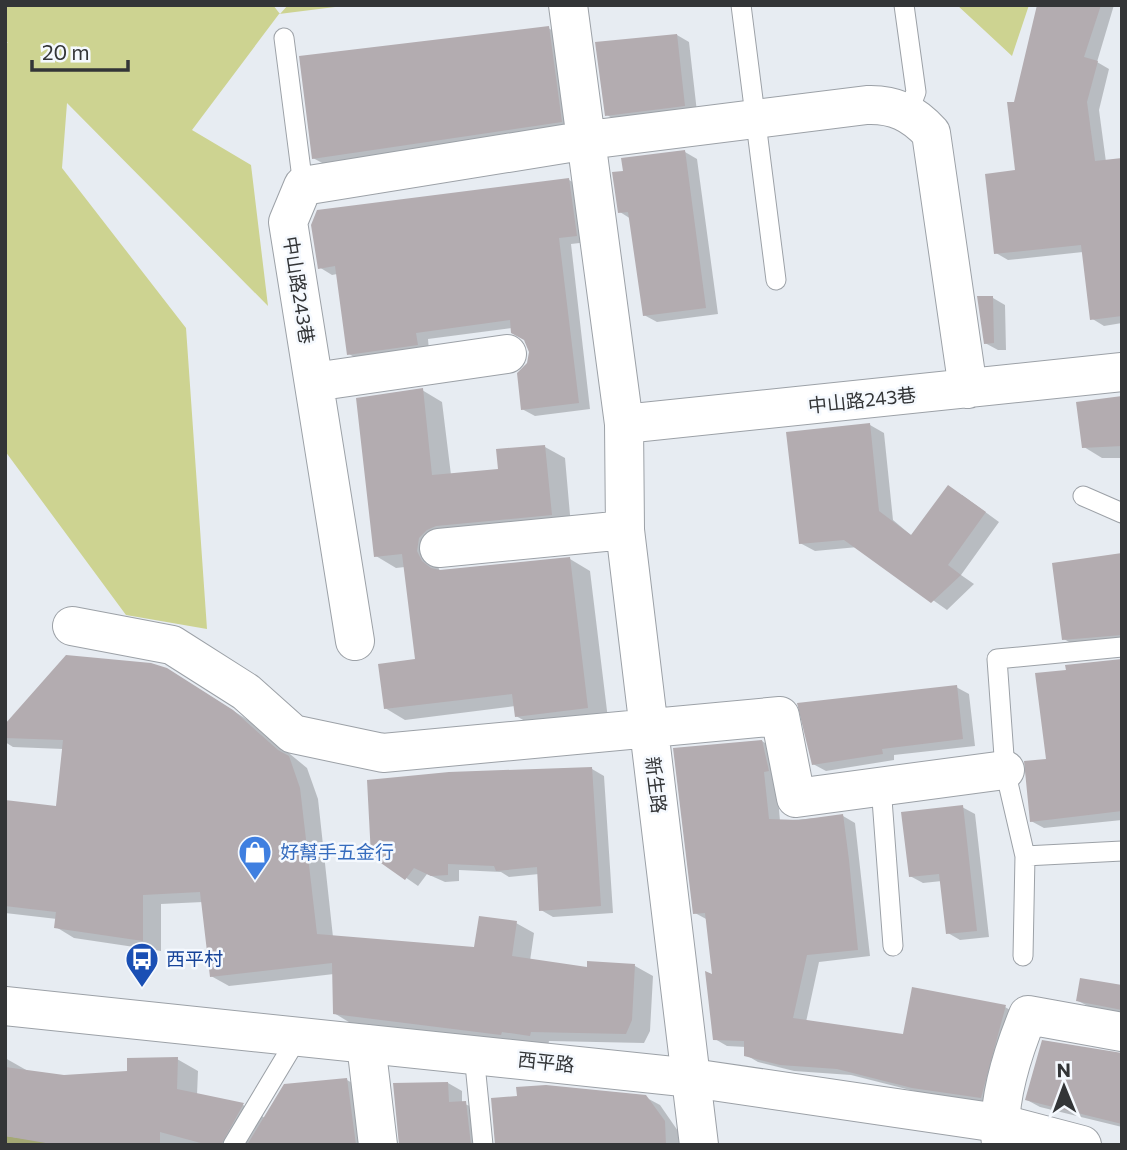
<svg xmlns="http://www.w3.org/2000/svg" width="1127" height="1150" viewBox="0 0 1127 1150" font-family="Commissioner,'Noto Sans TC',sans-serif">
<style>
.green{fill:#cdd391}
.shadow{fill:#0003}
.building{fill:#b3acb0}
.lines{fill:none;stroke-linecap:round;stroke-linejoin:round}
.lane-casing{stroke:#9ca1a7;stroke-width:21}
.street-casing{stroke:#9ca1a7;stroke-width:40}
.secondary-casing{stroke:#9ca1a7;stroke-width:40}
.lane{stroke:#fff;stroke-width:19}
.street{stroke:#fff;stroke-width:38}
.secondary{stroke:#fff;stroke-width:38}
.labels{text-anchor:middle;stroke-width:5;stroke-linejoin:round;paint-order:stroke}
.street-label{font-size:19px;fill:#333537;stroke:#f5f9fe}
.shop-label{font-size:19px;fill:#366cbe;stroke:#f5f9fe;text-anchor:start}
.transit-label{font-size:19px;fill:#164399;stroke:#f5f9fe;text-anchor:start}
</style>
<rect width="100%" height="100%" fill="#e7ecf2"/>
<!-- green -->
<path class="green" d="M5,5h268l7,9 8,-9h63l-72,9 -87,116 59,35 17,141 -201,-203 -5,65 124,160 21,301 -81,-14 -121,-164v-408h3l-3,-3z
M957,5h72l-17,51z
M5,1136l51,7 1,2h-52z"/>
<!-- shadow -->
<path class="shadow" d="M1042,5h72l-17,57 12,7 -10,41 7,52 16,-2v163l-18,3 -13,-8 -8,-66 -75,8 -12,-7 21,-81 -2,-69z
M548,28l13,7 12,93 -247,37 -13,-7z
M677,35l12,7 8,70 -78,10 -12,-7z
M685,152l12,7 21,155 -61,8 -13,-7 -13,-96 -11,-7z
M569,180l12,7 7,55 -17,2 19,165 -55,7 -13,-7 8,-58 -5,-12 -13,-11 -84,11 1,12 -68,10 -12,-7 -12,-80 -5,1 -13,-8z
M993,298l12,7 1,45h-8l-13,-7z
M422,390l20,12 9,73 48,-4 46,-24 20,11 6,68 -134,37 3,9 130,-13 20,12 18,148 -72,8 -20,-11 -1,-10 -110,14 -20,-12 32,-47 -12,-94 -9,1 -20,-12z
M1122,398v60h-20l-18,-11z
M870,425l14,8 9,87 19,16 50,-41 37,27 -38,53 13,9 -27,26 -89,-63 -43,4 -15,-8z
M1122,556v86l-46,4 -12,-7z
M1122,661v159l-78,8 -13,-7 17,-61z
M186,681l65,41 56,46 11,31 15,138 143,12 40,-26 18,10 -4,28 59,8 46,-3 18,10 -3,55 -6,12 -95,-2 -1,5 -196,-22 -18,-11v-39l-105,12 -18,-10 -8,-74 -42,2v47l-87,-13 -18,-11 1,-8 -52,-6v-112l53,7 5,-59 -50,-2 -8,-5v-16z
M956,687l13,7 6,52 -81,9v5l-68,11 -13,-7z
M762,741l12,8 6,72 63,-5 12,7 15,133 -51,6 -13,60 98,14 101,-29 12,7 -24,90 -67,-10 -75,-19 -57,-4 -36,-9 -12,-7v-8l-19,-1 -12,-7 -1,-63 -6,-56 -13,-7z
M592,769l12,7 9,137 -60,4 -12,-7 -2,-36 -30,3 -8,-5 -42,-2v11l-14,1 -18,-8 -9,12 -45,-31z
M962,807l13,7 14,123 -29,3 -12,-7 -6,-52 -19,2 -13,-7z
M1122,986v29l-30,-7 -14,-7z
M1122,1055v72l-82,-20 -13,-7z
M5,1058l23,13 36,5 65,-3 48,-14 21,12 -1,24 46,10 22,13 82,-38 14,8 7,57h-363z
M448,1083l14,8v12l18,7 3,35h-84z
M645,1097l15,8 18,26 1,14h-182z"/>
<!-- building -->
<path class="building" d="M1037,5h64l-17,52 14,4 -11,41 8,59 27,-3v158l-32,4 -9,-75 -87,9 -9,-80 30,-4 -8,-68h7z
M549,26l13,96 -250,37 -13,-103z
M677,34l8,72 -80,10 -10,-74z
M685,150l21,158 -63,8 -15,-104 -10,1 -6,-41 11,-1 -2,-13z
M569,178l8,58 -18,2 20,165 -58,7 -4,-37 10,-10 2,-11 -5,-12 -13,-7 -1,-13 -94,13 2,12 -71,10 -12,-89 -17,3 -7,-44 6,-15z
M977,296h16l1,47 -10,1z
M423,388l9,87 66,-6 -2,-20 49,-4 7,70 -116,11 -9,4 -8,8 -2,13 5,10 9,7 9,2 130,-13 18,151 -73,9 -3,-23 -128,15 -6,-45 37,-5 -13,-105 -28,3 -18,-159z
M1122,396v50l-40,2 -6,-46z
M870,423l9,88 32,24 37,-50 38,27 -38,53 13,10 -30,28 -87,-63 -45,4 -13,-112z
M1122,553v82l-60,5 -10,-77z
M66,655l85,8 16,5 66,42 45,40 11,6 11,32 17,146 157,13 5,-31 38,5 -5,35 75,11v-6l48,3 -3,56 -6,14 -95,-2 -1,4 -28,-4 -1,3 -168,-21 -1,-51 -122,14 -10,-85 -57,3v46l-89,-13 2,-16 -51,-6v-106l51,6 7,-66 -58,-2v-14z
M1122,659v152l-92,11 -6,-61 22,-2 -11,-86 31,-3 -1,-5z
M957,685l6,54 -81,10 1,5 -71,11 -15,-62z
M762,740l7,31 -5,1 5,47 30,1 44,-6 6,46 9,90 -51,5 -14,63 110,16 9,-47 94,18 -25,93 -69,-10 -75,-19 -57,-4 -36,-9v-15l-31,-1 -8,-69 7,3 -7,-61 -12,1 -20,-166z
M592,767l9,139 -62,5 -2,-44 -41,4 -2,-5 -46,-2v11l-17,1 -17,-8 -9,12 -34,-24 -4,-76 82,-8z
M963,805l14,126 -31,3 -7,-60 -30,3 -8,-65z
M1080,978l42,7v25l-46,-9z
M1042,1040l80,13v71l-97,-24z
M178,1057l-1,32 67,14 -23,42h-13l-48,-13v13h-103l-52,-9v-69l59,8 63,-4v-13z
M347,1078l9,67h-109l37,-61z
M448,1082l1,20 17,-1 5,44h-72l-6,-62z
M546,1085l100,10 19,26 1,24h-171l-4,-47 26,-2 -1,-9z"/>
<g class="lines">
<defs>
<path id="lane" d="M741,5l35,275
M904,5l12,87 -8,21
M284,38l19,148
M1083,496l39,17
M881,786l12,160
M1025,856l97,-5
M1023,956l2,-100 -20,-86 -8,-111 125,-12
M474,1054l9,91
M233,1145l66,-110"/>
<path id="street" d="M568,5l56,419 1,106 74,615
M314,382l193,-28
M624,424l498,-52
M439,548l186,-18
M72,626l100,19 74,47 47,42 90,19 397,-37 16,82 209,-28
M355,641l-67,-419 15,-36 285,-46 279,-35c27,-1 46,8 64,28l37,256
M366,1044l12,101
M1001,1145c-5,-42 11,-91 27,-130l94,17"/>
<path id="secondary" d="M5,1006l687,72 306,45 84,22"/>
</defs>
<!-- lane casing -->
<use href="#lane" class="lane-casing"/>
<!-- street casing -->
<use href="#street" class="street-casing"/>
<!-- secondary casing -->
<use href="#secondary" class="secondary-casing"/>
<!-- lane -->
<use href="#lane" class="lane"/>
<!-- street -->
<use href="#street" class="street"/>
<!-- secondary -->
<use href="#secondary" class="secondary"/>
</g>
<!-- icons -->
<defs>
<symbol id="shop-pin" viewBox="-11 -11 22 30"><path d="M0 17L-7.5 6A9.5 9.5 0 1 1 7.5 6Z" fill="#3f7fe0" stroke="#f5f9fe"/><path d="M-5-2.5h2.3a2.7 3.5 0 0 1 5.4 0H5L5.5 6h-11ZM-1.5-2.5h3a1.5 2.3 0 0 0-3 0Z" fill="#fff"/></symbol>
<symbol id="bus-pin" viewBox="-11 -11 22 30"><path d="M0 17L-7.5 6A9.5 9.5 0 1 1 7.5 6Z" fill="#1a4fb4" stroke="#f5f9fe"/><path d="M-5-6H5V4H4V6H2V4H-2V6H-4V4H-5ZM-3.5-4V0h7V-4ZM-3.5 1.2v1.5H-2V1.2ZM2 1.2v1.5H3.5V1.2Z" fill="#fff"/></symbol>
</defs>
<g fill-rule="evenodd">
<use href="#shop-pin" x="236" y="833" width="38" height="52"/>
<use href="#bus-pin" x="123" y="940" width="38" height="52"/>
</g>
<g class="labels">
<!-- street labels -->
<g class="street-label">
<text transform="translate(299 290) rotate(81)" y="7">中山路243巷</text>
<text transform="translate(862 400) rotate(-6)" y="7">中山路243巷</text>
<text transform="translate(656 785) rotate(83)" y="7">新生路</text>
<text transform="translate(546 1062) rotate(6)" y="7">西平路</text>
</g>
<!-- shop labels -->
<g class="shop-label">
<text x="280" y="859">好幫手五金行</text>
</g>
<!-- transit labels -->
<g class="transit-label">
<text x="166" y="966">西平村</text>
</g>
</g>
<!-- border -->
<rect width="1127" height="1150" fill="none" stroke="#333537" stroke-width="14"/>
<!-- north arrow -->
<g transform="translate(1064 1087) rotate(359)" stroke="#f5f9fe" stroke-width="5" paint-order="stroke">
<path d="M0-5L12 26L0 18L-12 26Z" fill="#333537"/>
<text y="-10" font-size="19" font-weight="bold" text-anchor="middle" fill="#333537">N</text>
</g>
<!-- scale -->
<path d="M32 60v10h96v-10" fill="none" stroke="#333537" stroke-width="3.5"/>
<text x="42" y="60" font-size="21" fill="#333537" stroke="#f5f9fe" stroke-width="5" paint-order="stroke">20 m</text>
</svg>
